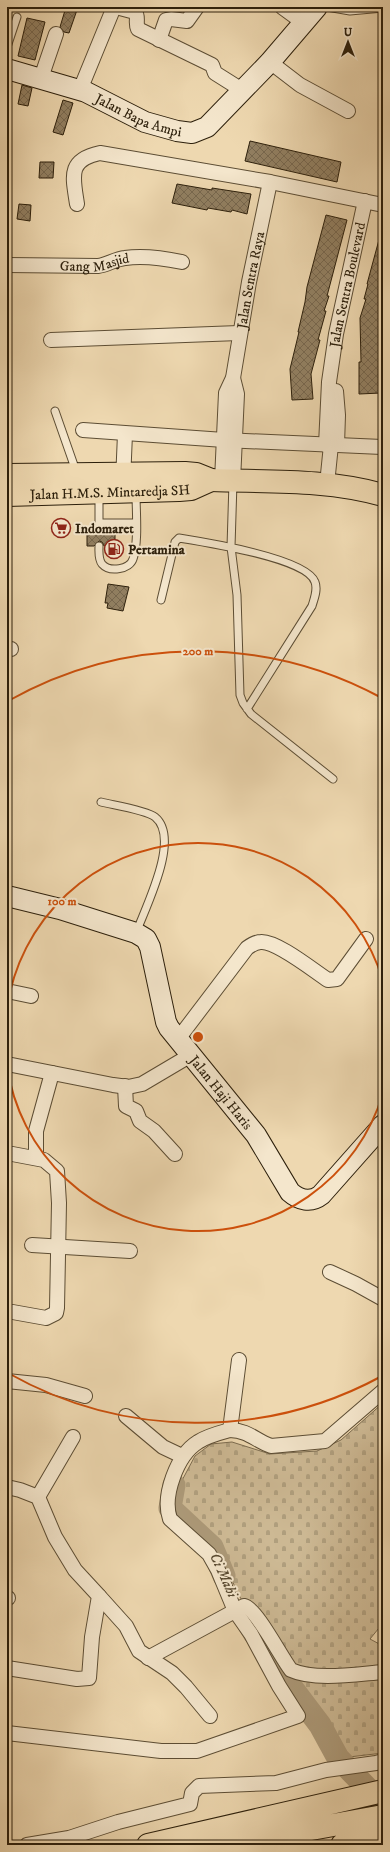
<svg xmlns="http://www.w3.org/2000/svg" width="390" height="1852" viewBox="0 0 390 1852" font-family="'IM FELL DW Pica',serif">
<style>
.cemetery{fill:url(#cemetery-stones);stroke:#7c6c50}
.lines{fill:none;stroke-linecap:round;stroke-linejoin:round}
.river{stroke:#ac9978;stroke-width:23}
.building{fill:url(#building-cross-hatch);stroke:#2c1f0b}
.lane-casing{stroke:#5c4d34;stroke-width:9}
.street-casing{stroke:#5c4d34;stroke-width:16}
.secondary-casing{stroke:#2c1f0b;stroke-width:22}
.primary-casing{stroke:#2c1f0b;stroke-width:24}
.highway-casing{stroke:#2c1f0b;stroke-width:24}
.lane{stroke:#f4e6cc;stroke-width:7}
.street{stroke:#f4e6cc;stroke-width:14}
.secondary{stroke:#f4e6cc;stroke-width:20}
.primary{stroke:#eed8b0;stroke-width:22}
.highway{stroke:#eed8b0;stroke-width:22}
.ring{fill:none;stroke:#cc500c;stroke-width:2}
.labels{text-anchor:middle;stroke-width:4;stroke-linejoin:round;paint-order:stroke}
.street-label{font-size:14px;fill:#2c1f0b;stroke:#f4e6cc}
.poi-label{font-size:14px;font-weight:bold;fill:#2c1f0b;stroke:#f4e6cc;text-anchor:start}
.water-label{font-size:15px;font-style:italic;fill:#594a31;stroke:#f4e6cc}
.centre{fill:#cc500c;stroke:#f4e6cc;stroke-width:2}
.ring-label{font-size:12px;text-anchor:middle;font-weight:bold;fill:#cc500c;stroke:#f4e6cc;stroke-width:4;stroke-linejoin:round;paint-order:stroke}
</style>
<defs>
<pattern id="cemetery-stones" width="16" height="16" patternUnits="userSpaceOnUse"><rect width="16" height="16" fill="#cdb994"/><path d="M2 7V4a2 2 0 0 1 4 0v3zM10 15v-3a2 2 0 0 1 4 0v3z" fill="#b09f7e"/></pattern>
<pattern id="building-cross-hatch" width="8" height="8" patternUnits="userSpaceOnUse"><rect width="8" height="8" fill="#917f61"/><path d="M0 0l8 8M0 8l8-8" fill="none" stroke="#77674e"/></pattern>
</defs>
<rect width="100%" height="100%" fill="#eed8b0"/>
<filter id="stains"><feTurbulence type="fractalNoise" baseFrequency=".005" numOctaves="4"/><feColorMatrix values="0 0 0 0 .2 0 0 0 0 .09 0 0 0 0 .02 0 0 0 .5 -.17"/></filter>
<radialGradient id="worn" r=".72"><stop offset=".6" stop-color="#630" stop-opacity="0"/><stop offset="1" stop-color="#630" stop-opacity=".3"/></radialGradient>
<!-- cemetery -->
<path class="cemetery" d="M383,1403v220l-13,16 13,7v107l-34,4 -32,-48 -32,-42 -47,-73 -19,-44 -18,-24 -25,-19 3,-21 16,-30 16,-12 21,-2 38,12 47,-3 24,-11z"/>
<g class="lines">
<!-- river -->
<path class="river" d="M174,1485l-4,23 42,39 12,29
M247,1621l7,12 19,21 10,22 37,49 18,33 34,35 10,45"/>
</g>
<!-- building -->
<path class="building" d="M66,7h12l-9,26 -5,-1 -4,-5z
M27,18l18,4 -10,38 -17,-4z
M22,85l10,3 -4,18 -10,-2z
M63,100l10,3 -10,32 -10,-3z
M250,141l91,21 -4,20 -92,-21z
M40,162h14l-1,16h-14z
M177,184l35,6v-2l39,6 -4,20 -15,-4 -1,2 -23,-4 -1,2 -35,-7z
M19,204l12,1 -1,16 -13,-2z
M326,215l21,5 -20,76h2l-5,15h2l-8,29h2l-9,34 2,25 -21,1 -2,-31 9,-37h-1l7,-30 2,-15z
M380,236l3,1 -2,156 -22,1v-32h2l-1,-44 6,-19h-2l4,-15h-1z
M94,529l2,4 3,1 5,-5h11v17h-11l-2,-4 -3,-1 -5,5h-7v-16z
M108,584l21,3 -6,24 -16,-3 1,-5h-3z"/>
<g class="lines">
<defs>
<path id="lane" d="M327,7l23,4 33,-3
M7,47l10,-30
M55,411l21,60
M233,482l-2,65 6,48 3,100 3,8 8,11 82,65
M99,523h37
M99,529v-35
M99,546c0,5 -1,13 3,18 8,9 28,5 31,-5 6,-16 3,-48 3,-65
M161,600l14,-58 4,-4c25,4 128,20 136,44 3,8 -1,17 -3,24l-65,103
M101,802c12,3 45,8 54,15 26,21 -9,89 -19,116"/>
<g id="street">
<path d="M116,7l19,5c4,5 0,11 3,17l74,36 3,8 27,17"/>
<path d="M282,7l22,16"/>
<path d="M159,40l7,-20 5,-1 16,2 10,-14"/>
<path d="M270,62l30,23 48,26"/>
<path d="M41,78l15,-44"/>
<path d="M80,90l34,-83"/>
<path d="M77,204c-4,-27 -10,-44 23,-51l170,29 113,23"/>
<path id="s1" d="M7,265l91,1c9,-1 17,-7 27,-8 19,-3 38,0 57,4"/>
<path d="M51,340l188,-7"/>
<path d="M336,391l2,24 -1,30"/>
<path d="M83,430l141,10 158,7"/>
<path id="s2" d="M326,445l3,-63 7,-48 29,-133"/>
<path id="s3" d="M222,480l4,-87 7,-15 16,-96 21,-100"/>
<path d="M123,481l2,-47"/>
<path d="M233,481l4,-87 -4,-16"/>
<path d="M327,484l4,-39"/>
<path d="M7,649h4"/>
<path d="M7,991l24,5"/>
<path d="M178,1039l69,-91c4,-3 9,-6 14,-6 16,-1 53,29 67,38l9,-1 29,-40"/>
<path d="M7,1064l106,21 15,2 14,-3 49,-29"/>
<path d="M125,1086l1,20 10,5 4,10 14,10 21,23"/>
<path d="M7,1153l37,7 13,11 2,32 -2,105 -1,5 -10,5 -39,-7"/>
<path d="M36,1158v-27l16,-58"/>
<path d="M32,1245l98,6"/>
<path d="M330,1272l26,12 27,15"/>
<path d="M7,1381l39,4 39,11"/>
<path d="M126,1416l37,31 19,9"/>
<path d="M230,1430c20,1 24,10 41,16l54,-5 58,-50"/>
<path d="M7,1487l13,3 18,7 17,40 20,33 24,26 -7,41 -3,41 -12,1 -70,-11"/>
<path d="M38,1497l35,-60"/>
<path d="M99,1596l27,30 13,25 33,22 14,14 24,29"/>
<path d="M7,1598h1"/>
<path d="M148,1658l96,-52c12,2 37,51 47,64 24,11 66,4 92,2"/>
<path d="M7,1733l154,18h36l101,-35 -19,-30 -28,-52 -16,-23 -17,-41 -9,-16 -39,-35c-8,-23 7,-64 28,-77 9,-6 21,-9 32,-12l9,-70"/>
<path d="M27,1845l42,-7 49,-16 72,-18 2,-11 7,-7 77,-3 50,-13 50,-7 7,-2"/>
</g>
<g id="secondary">
<path id="s4" d="M7,69l79,23 59,30 32,9 15,2 15,-6 63,-65 47,-55"/>
<path id="s5" d="M7,896l53,13 76,24 10,6 4,8 16,75 3,6 87,107 34,57c9,8 21,11 31,3l62,-70"/>
</g>
<g id="primary">
<path d="M7,475l178,-2 11,1 15,6c57,2 117,-1 172,15"/>
<path id="s6" d="M7,495l172,-5 12,-1 20,-9"/>
</g>
<path id="highway" d="M148,1845l235,-54
M223,1845l160,-29
M342,1845l41,-7"/>
</defs>
<!-- lane casing -->
<use href="#lane" class="lane-casing"/>
<!-- street casing -->
<use href="#street" class="street-casing"/>
<!-- secondary casing -->
<use href="#secondary" class="secondary-casing"/>
<!-- primary casing -->
<use href="#primary" class="primary-casing"/>
<!-- highway casing -->
<use href="#highway" class="highway-casing"/>
<!-- lane -->
<use href="#lane" class="lane"/>
<!-- street -->
<use href="#street" class="street"/>
<!-- secondary -->
<use href="#secondary" class="secondary"/>
<!-- primary -->
<use href="#primary" class="primary"/>
<!-- highway -->
<use href="#highway" class="highway"/>
</g>
<!-- distance rings -->
<g class="ring">
<path d="M383 1093A193 193 0 0 1 7 1066M7 1008A193 193 0 0 1 383 981"/>
<path d="M382 1376A386 386 0 0 1 8 1373M8 701A386 386 0 0 1 382 698"/>
</g>
<!-- icons -->
<defs>
<symbol id="supermarket-ring" viewBox="-11 -11 22 22"><circle r="9.5" fill="#f4e6cc" stroke="#8f2418" stroke-width="1.5"/><path d="M-6-5.5h2.5l.6 2H6L4.5 2H-2.5L-4.4-4H-6ZM-1.5 3.2a1.3 1.3 0 1 0 .1 0ZM3 3.2a1.3 1.3 0 1 0 .1 0Z" fill="#8f2418"/></symbol>
<symbol id="fuel-ring" viewBox="-11 -11 22 22"><circle r="9.5" fill="#f4e6cc" stroke="#8f2418" stroke-width="1.5"/><path d="M-5.5-6h7V0h2V4h1.3V-2.5L3-4.5l.8-.8L6-3V5H2.5V1h-1V6h-7ZM-4.2-4.7v3.2H.2V-4.7Z" fill="#8f2418"/></symbol>
</defs>
<g fill-rule="evenodd">
<use href="#supermarket-ring" x="50" y="517" width="22" height="22"/>
<use href="#fuel-ring" x="103" y="538" width="22" height="22"/>
</g>
<g class="labels">
<!-- street labels -->
<g class="street-label">
<text dy="5" stroke="none"><textPath href="#s4" startOffset="140">Jalan Bapa Ampi</textPath></text>
<text dy="5" stroke="none"><textPath href="#s1" startOffset="88">Gang Masjid</textPath></text>
<text dy="5" stroke="none"><textPath href="#s3" startOffset="203">Jalan Sentra Raya</textPath></text>
<text dy="5" stroke="none"><textPath href="#s2" startOffset="162">Jalan Sentra Boulevard</textPath></text>
<text dy="5" stroke="none"><textPath href="#s6" startOffset="103">Jalan H.M.S. Mintaredja SH</textPath></text>
<text dy="5" stroke="none"><textPath href="#s5" startOffset="321">Jalan Haji Haris</textPath></text>
</g>
<!-- poi labels -->
<g class="poi-label">
<text x="75" y="533">Indomaret</text>
<text x="128" y="554">Pertamina</text>
</g>
<!-- water labels -->
<g class="water-label">
<text transform="translate(224 1575) rotate(66)" y="5">Ci Mahi</text>
</g>
</g>
<circle cx="198" cy="1037" r="6" class="centre"/>
<g class="ring-label">
<text x="198" y="655">200 m</text>
<text x="62" y="905">100 m</text>
</g>
<!-- margin -->
<rect width="390" height="1852" fill="none" stroke="#eed8b0" stroke-width="24"/>
<rect x="8" y="8" width="374" height="1836" fill="none" stroke="#2c1f0b" stroke-width="2"/>
<rect x="12" y="12" width="366" height="1828" fill="none" stroke="#2c1f0b"/>
<!-- north arrow -->
<g transform="translate(348 42)" stroke="#f4e6cc" stroke-width="3" paint-order="stroke">
<path d="M0-3L7 15L0 10L-7 15Z" fill="#2c1f0b"/>
<text y="-6" font-size="11" font-weight="bold" text-anchor="middle" fill="#2c1f0b">U</text>
</g>
<rect width="100%" height="100%" filter="url(#stains)"/>
<rect width="100%" height="100%" fill="url(#worn)"/>
</svg>
